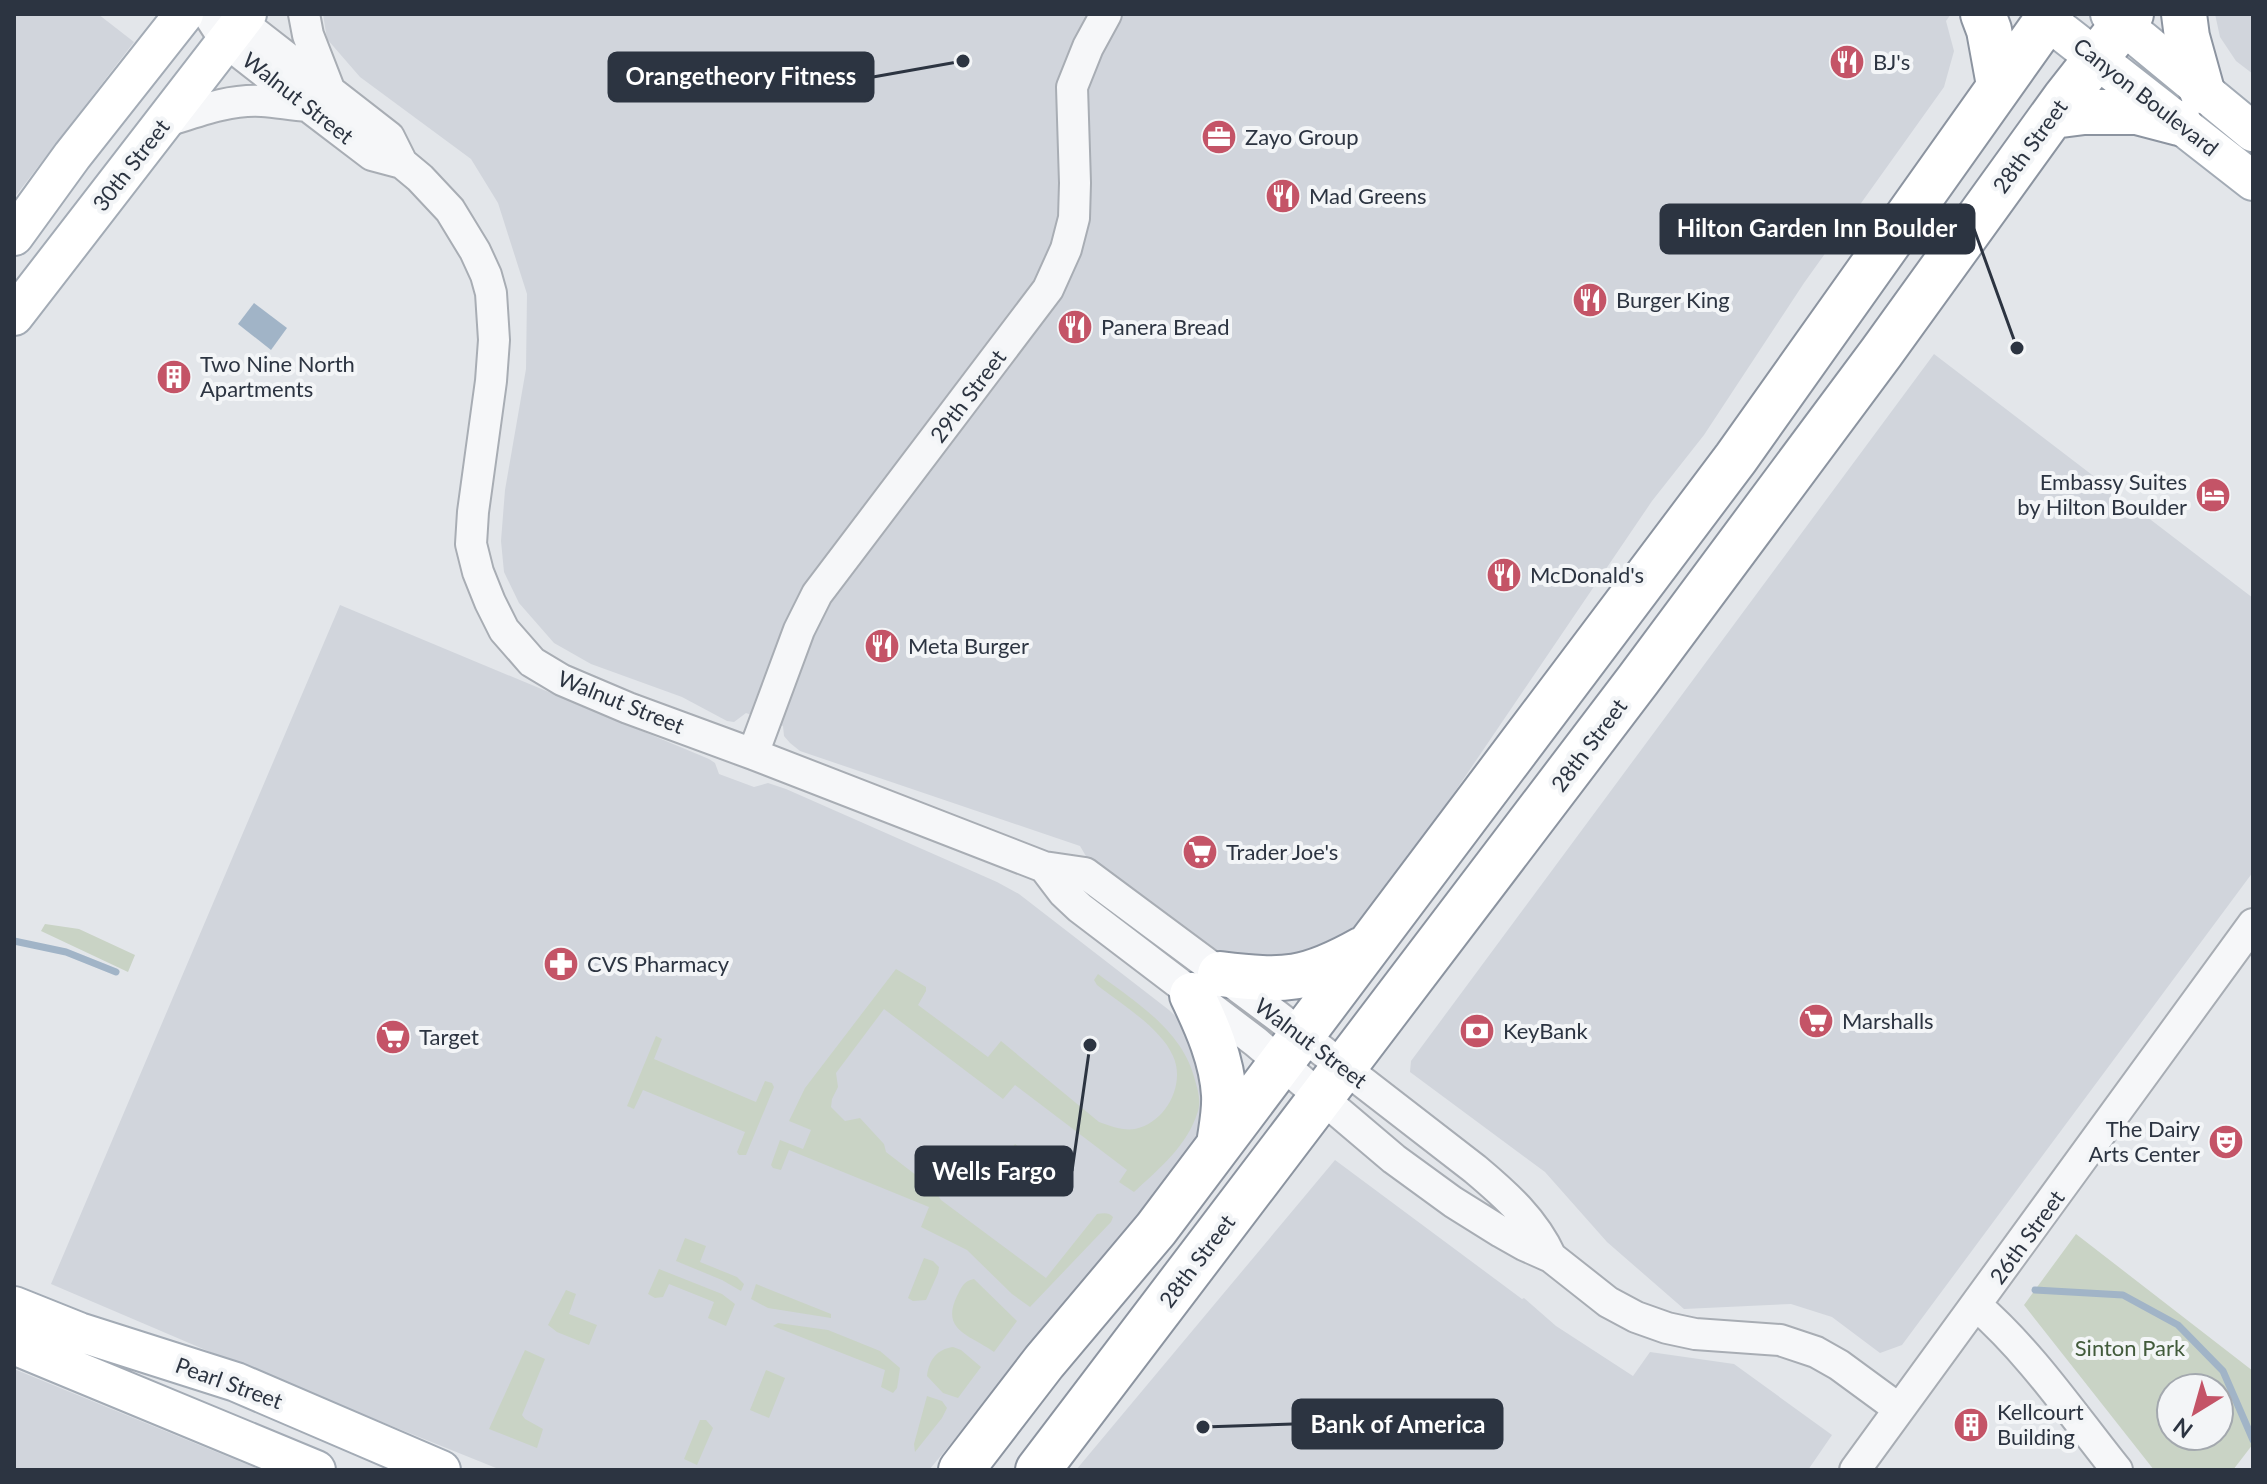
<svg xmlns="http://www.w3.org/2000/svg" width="2267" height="1484" viewBox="0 0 2267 1484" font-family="Lato,sans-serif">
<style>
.built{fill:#d1d5dc}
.green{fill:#c9d3c5;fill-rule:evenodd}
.water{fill:#a1b4c7}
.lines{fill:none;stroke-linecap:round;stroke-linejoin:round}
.stream{stroke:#a1b4c7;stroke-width:7}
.minor-casing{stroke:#a8adb4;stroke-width:34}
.major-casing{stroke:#a3abb5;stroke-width:42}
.highway-casing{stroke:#8c94a0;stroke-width:48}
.minor{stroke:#f6f7f9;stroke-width:30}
.major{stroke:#fff;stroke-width:38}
.highway{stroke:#fff;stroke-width:44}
.labels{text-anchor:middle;stroke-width:8;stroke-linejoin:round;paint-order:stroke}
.poi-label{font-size:22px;fill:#2c3441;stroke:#f3f5f7;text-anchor:start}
.street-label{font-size:22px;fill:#2c3441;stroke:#f3f5f7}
.park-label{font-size:22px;fill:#425b3b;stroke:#f3f5f7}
.leader{fill:none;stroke:#2c3441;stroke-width:3}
.callout-dot{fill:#2c3441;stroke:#f3f5f7;stroke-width:3}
.callout{fill:#2c3441;stroke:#2c3441;stroke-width:3}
.callout-label{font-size:24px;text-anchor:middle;font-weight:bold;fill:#fff}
</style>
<rect width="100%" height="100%" fill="#e3e6ea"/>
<!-- built -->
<path class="built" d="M14,14h84l36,28 -120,156z
M323,14h1628l-5,7 8,30 -10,36 -140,196 -100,152 -52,66 -295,435 -22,17 -106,7 -20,-11 -119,-86 -10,-17 -280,-95 -10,-8 -6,-7 -1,-10 -37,-13 -12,9 -7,-1 -45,-24 -91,-33 -37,-21 -35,-40 -15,-31 -3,-31 4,-51 21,-121 1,-75 -29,-91 -27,-44 -111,-82 -33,-38z
M2215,14h38v60l-17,-13 -16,-24z
M1934,354l319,244v274l-351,473 -22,8 -48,-36 -41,-13 -107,5 -77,-67 -62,-70 -135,-100 1,-11z
M340,605l369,154 6,4 4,11 35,13 14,-4 18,6 211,93 22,12 150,116 16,15 23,38 -7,71 -41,59 -231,277h-428l-258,-104 -192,-82z
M1335,1160l187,139 2,-1 32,28 77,50 17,-24 84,12 98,71 -24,35h-732z
M14,1369l195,80 52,21h-247z"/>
<!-- green -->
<path class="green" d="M45,924l34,5 56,26 -7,17 -87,-41z
M896,969l30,18v4l-8,14 70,52 13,-16 98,81c11,4 24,9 36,7 31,-6 51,-45 38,-73 -12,-28 -52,-52 -76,-71l-3,-5 4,-6c38,28 85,57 97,106 3,11 6,20 3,31 -10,34 -39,58 -64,81l-15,-10 8,-12 -112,-85 -12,14 -119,-90 -48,64 2,14 -6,12 -1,8 14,14 15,-3 24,26 2,8 48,37 7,11 105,78 51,-64c6,-1 12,-2 16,3l-2,5 -81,85 -18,-13 -45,-44 -46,-23 8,-20 -140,-57 -8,20 -8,-2 -2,-3 9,-25 23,9 8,-19 -22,-9 16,-33z
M656,1036l6,3 -8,20 102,43 9,-21 7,2 2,4 -28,68h-7l-2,-3 8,-20 -102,-42 -9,19 -7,-3z
M1015,1144l18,14 -26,33 -17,-12z
M2076,1234l177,137v73l-20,26h-79l-130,-165zM2171,1388h48v48h-48z
M685,1238l21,8 -6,16 37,15 7,7 -3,7 -19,-11 -46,-19z
M924,1258l9,3 6,6 -1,6 -12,27 -13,1 -5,-3z
M659,1269l63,25 13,10 -9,22 -18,-8 6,-16 -45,-18 -6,13 -8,1 -7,-4z
M974,1279l43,42 -23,31c-23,-17 -54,-21 -37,-56 5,-9 6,-15 17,-17z
M756,1284l75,30v4l-63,-10 -17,-9z
M566,1290l10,4 -7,20 28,11 -8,20 -32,-13 -9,-7z
M778,1323l50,7 52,21 20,17 -3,20 -4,5 -12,-6 4,-17 -112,-44z
M953,1347l8,3 20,17 -23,31 -15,-5 -16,-17c2,-16 10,-27 26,-29z
M525,1350l20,9 -23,56 3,4 18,10 -6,19 -48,-19z
M766,1370l19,8 -16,40 -19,-8z
M927,1396l15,5 5,7 -5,10 -27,34 -1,-8z
M700,1420h6l7,8 -16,37 -13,-6z"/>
<!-- water -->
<path class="water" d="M254,303l33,25 -16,22 -33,-26z"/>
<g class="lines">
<!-- stream -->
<path class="stream" d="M14,941l52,11 50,20
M2035,1290l88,5 55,30 45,46 30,69"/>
<defs>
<path id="minor" d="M208,14l18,28 83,65 63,48 30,8 18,15 30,32 25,41 11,24 5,18 3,47 -3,41 -18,131 -2,32 7,28 12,30 14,28 28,32 30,18 66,28 125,46 291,113 41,6 191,142 199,154c31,26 59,51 76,88
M227,14l14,8 148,115 13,26
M304,14l4,21 21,54
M164,122c32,-10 64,-23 98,-21 15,1 30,4 45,5
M753,754l46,-124 18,-36 231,-305 18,-40 8,-31 1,-35 -3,-96 16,-40 18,-33
M1044,867l19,25 17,16 176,134 138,117 59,43 48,30 23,13 27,12 57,45 28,15 31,11 28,6 85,6 36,12 23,13 60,44
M1977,1306c54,47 95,108 140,164
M1855,1470l398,-546"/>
<path id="major" d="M2110,14l143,118
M2047,20l206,161
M14,236l58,-80 112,-142
M14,316l233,-302
M14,1306l65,26 157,50 205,88
M14,1345l302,125"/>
<path id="highway" d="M1983,14l6,16 10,55
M2184,14l3,23 15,54
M2053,116l31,-4h53l42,11
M1220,974c65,8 86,7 143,-25
M1192,995c15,31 30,65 32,100 1,17 -3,34 -5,50
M961,1470l83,-108 112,-133 580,-771 315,-444
M1038,1470l600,-790 243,-327 184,-255 66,-84"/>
</defs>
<!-- minor casing -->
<use href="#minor" class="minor-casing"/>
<!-- major casing -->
<use href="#major" class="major-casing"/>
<!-- highway casing -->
<use href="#highway" class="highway-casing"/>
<!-- minor -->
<use href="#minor" class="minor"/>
<!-- major -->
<use href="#major" class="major"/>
<!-- highway -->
<use href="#highway" class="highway"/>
</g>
<!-- icons -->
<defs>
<symbol id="restaurant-disc" viewBox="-11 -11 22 22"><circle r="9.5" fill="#c45467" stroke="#f3f5f7"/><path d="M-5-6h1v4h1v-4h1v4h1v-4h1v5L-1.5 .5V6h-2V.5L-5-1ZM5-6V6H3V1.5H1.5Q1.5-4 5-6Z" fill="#fff"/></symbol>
<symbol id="office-disc" viewBox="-11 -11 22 22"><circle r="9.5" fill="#c45467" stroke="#f3f5f7"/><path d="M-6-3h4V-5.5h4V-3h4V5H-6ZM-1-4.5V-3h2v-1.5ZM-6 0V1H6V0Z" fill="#fff"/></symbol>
<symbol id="building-disc" viewBox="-11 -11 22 22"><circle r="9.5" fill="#c45467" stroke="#f3f5f7"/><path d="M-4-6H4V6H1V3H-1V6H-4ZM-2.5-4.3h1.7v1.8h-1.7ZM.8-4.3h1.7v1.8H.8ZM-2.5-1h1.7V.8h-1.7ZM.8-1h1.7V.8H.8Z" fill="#fff"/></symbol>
<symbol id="hotel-disc" viewBox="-11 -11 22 22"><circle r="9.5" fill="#c45467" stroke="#f3f5f7"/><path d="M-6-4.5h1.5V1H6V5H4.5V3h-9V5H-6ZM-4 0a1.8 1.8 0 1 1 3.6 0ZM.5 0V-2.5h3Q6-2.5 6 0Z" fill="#fff"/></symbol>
<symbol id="supermarket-disc" viewBox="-11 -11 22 22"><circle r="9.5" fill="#c45467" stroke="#f3f5f7"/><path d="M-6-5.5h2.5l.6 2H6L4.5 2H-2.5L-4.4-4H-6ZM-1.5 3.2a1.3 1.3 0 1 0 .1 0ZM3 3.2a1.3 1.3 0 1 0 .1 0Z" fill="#fff"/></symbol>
<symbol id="pharmacy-disc" viewBox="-11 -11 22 22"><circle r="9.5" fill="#c45467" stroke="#f3f5f7"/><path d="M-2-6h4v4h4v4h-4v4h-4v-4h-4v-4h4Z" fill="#fff"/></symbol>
<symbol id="bank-disc" viewBox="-11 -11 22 22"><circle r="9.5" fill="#c45467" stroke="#f3f5f7"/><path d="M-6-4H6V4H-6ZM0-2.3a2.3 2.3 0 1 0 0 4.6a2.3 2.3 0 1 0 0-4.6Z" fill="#fff"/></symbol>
<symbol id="theatre-disc" viewBox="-11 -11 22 22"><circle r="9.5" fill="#c45467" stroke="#f3f5f7"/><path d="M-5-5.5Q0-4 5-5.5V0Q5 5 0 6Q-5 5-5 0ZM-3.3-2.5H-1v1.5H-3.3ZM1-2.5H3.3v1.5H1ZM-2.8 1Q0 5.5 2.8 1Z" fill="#fff"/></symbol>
</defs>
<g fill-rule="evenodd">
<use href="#restaurant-disc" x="1827" y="42" width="40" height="40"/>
<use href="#office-disc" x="1199" y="117" width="40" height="40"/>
<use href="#restaurant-disc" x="1263" y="176" width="40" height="40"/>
<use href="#restaurant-disc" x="1570" y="280" width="40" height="40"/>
<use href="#restaurant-disc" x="1055" y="307" width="40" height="40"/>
<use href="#building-disc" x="154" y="357" width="40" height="40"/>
<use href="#hotel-disc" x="2193" y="475" width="40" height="40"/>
<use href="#restaurant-disc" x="1484" y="555" width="40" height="40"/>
<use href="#restaurant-disc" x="862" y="626" width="40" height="40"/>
<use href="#supermarket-disc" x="1180" y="832" width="40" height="40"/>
<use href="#pharmacy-disc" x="541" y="944" width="40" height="40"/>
<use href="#supermarket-disc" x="1796" y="1001" width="40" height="40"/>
<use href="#bank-disc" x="1457" y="1011" width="40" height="40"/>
<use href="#supermarket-disc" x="373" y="1017" width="40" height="40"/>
<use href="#theatre-disc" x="2206" y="1122" width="40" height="40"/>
<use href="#building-disc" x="1951" y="1405" width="40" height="40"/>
</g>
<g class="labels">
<!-- poi labels -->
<g class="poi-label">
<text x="1873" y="70">BJ's</text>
<text x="1245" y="145">Zayo Group</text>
<text x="1309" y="204">Mad Greens</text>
<text x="1616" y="308">Burger King</text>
<text x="1101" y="335">Panera Bread</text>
<text x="200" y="372">Two Nine North<tspan x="200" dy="25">Apartments</tspan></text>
<text x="2187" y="490" text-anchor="end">Embassy Suites<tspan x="2187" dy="25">by Hilton Boulder</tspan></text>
<text x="1530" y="583">McDonald's</text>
<text x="908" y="654">Meta Burger</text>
<text x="1226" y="860">Trader Joe's</text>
<text x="587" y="972">CVS Pharmacy</text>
<text x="1842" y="1029">Marshalls</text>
<text x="1503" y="1039">KeyBank</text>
<text x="419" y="1045">Target</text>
<text x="2200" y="1137" text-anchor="end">The Dairy<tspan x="2200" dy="25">Arts Center</tspan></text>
<text x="1997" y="1420">Kellcourt<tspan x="1997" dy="25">Building</tspan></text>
</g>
<!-- street labels -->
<g class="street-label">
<text transform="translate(2146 97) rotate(38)" y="8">Canyon Boulevard</text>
<text transform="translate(298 98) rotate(38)" y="8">Walnut Street</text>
<text transform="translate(2030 146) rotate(-54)" y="8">28th Street</text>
<text transform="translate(131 165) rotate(-52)" y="8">30th Street</text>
<text transform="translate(968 396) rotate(-53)" y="8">29th Street</text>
<text transform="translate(621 702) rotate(22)" y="8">Walnut Street</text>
<text transform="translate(1589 745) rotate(-53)" y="8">28th Street</text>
<text transform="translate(1311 1043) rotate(37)" y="8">Walnut Street</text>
<text transform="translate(2027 1237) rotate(-54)" y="8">26th Street</text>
<text transform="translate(1197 1261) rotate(-53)" y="8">28th Street</text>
<text transform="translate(229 1383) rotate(20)" y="8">Pearl Street</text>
</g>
<!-- park labels -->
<g class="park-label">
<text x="2130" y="1356">Sinton Park</text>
</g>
</g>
<!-- callouts -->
<path class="leader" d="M963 61L873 77M2017 348L1974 229M1090 1045L1072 1171M1203 1427L1293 1424"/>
<g class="callout-dot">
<circle cx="963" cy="61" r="8"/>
<circle cx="2017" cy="348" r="8"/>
<circle cx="1090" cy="1045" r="8"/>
<circle cx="1203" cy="1427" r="8"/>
</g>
<g class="callout">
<rect x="609" y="53" width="264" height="48" rx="8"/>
<rect x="1661" y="205" width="313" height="48" rx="8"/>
<rect x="916" y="1147" width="156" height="48" rx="8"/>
<rect x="1293" y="1400" width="209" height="48" rx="8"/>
</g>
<g class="callout-label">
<text x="741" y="85">Orangetheory Fitness</text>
<text x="1817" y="237">Hilton Garden Inn Boulder</text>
<text x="994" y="1180">Wells Fargo</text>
<text x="1398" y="1433">Bank of America</text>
</g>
<!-- border -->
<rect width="2267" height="1484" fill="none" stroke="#2c3441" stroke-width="32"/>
<!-- north arrow -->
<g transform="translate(2195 1412) rotate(217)"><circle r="38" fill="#f3f5f7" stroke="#a3a8ae" stroke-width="2"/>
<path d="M0-6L14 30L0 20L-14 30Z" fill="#c45467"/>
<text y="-12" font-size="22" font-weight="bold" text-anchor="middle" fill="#2c3441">N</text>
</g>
</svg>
